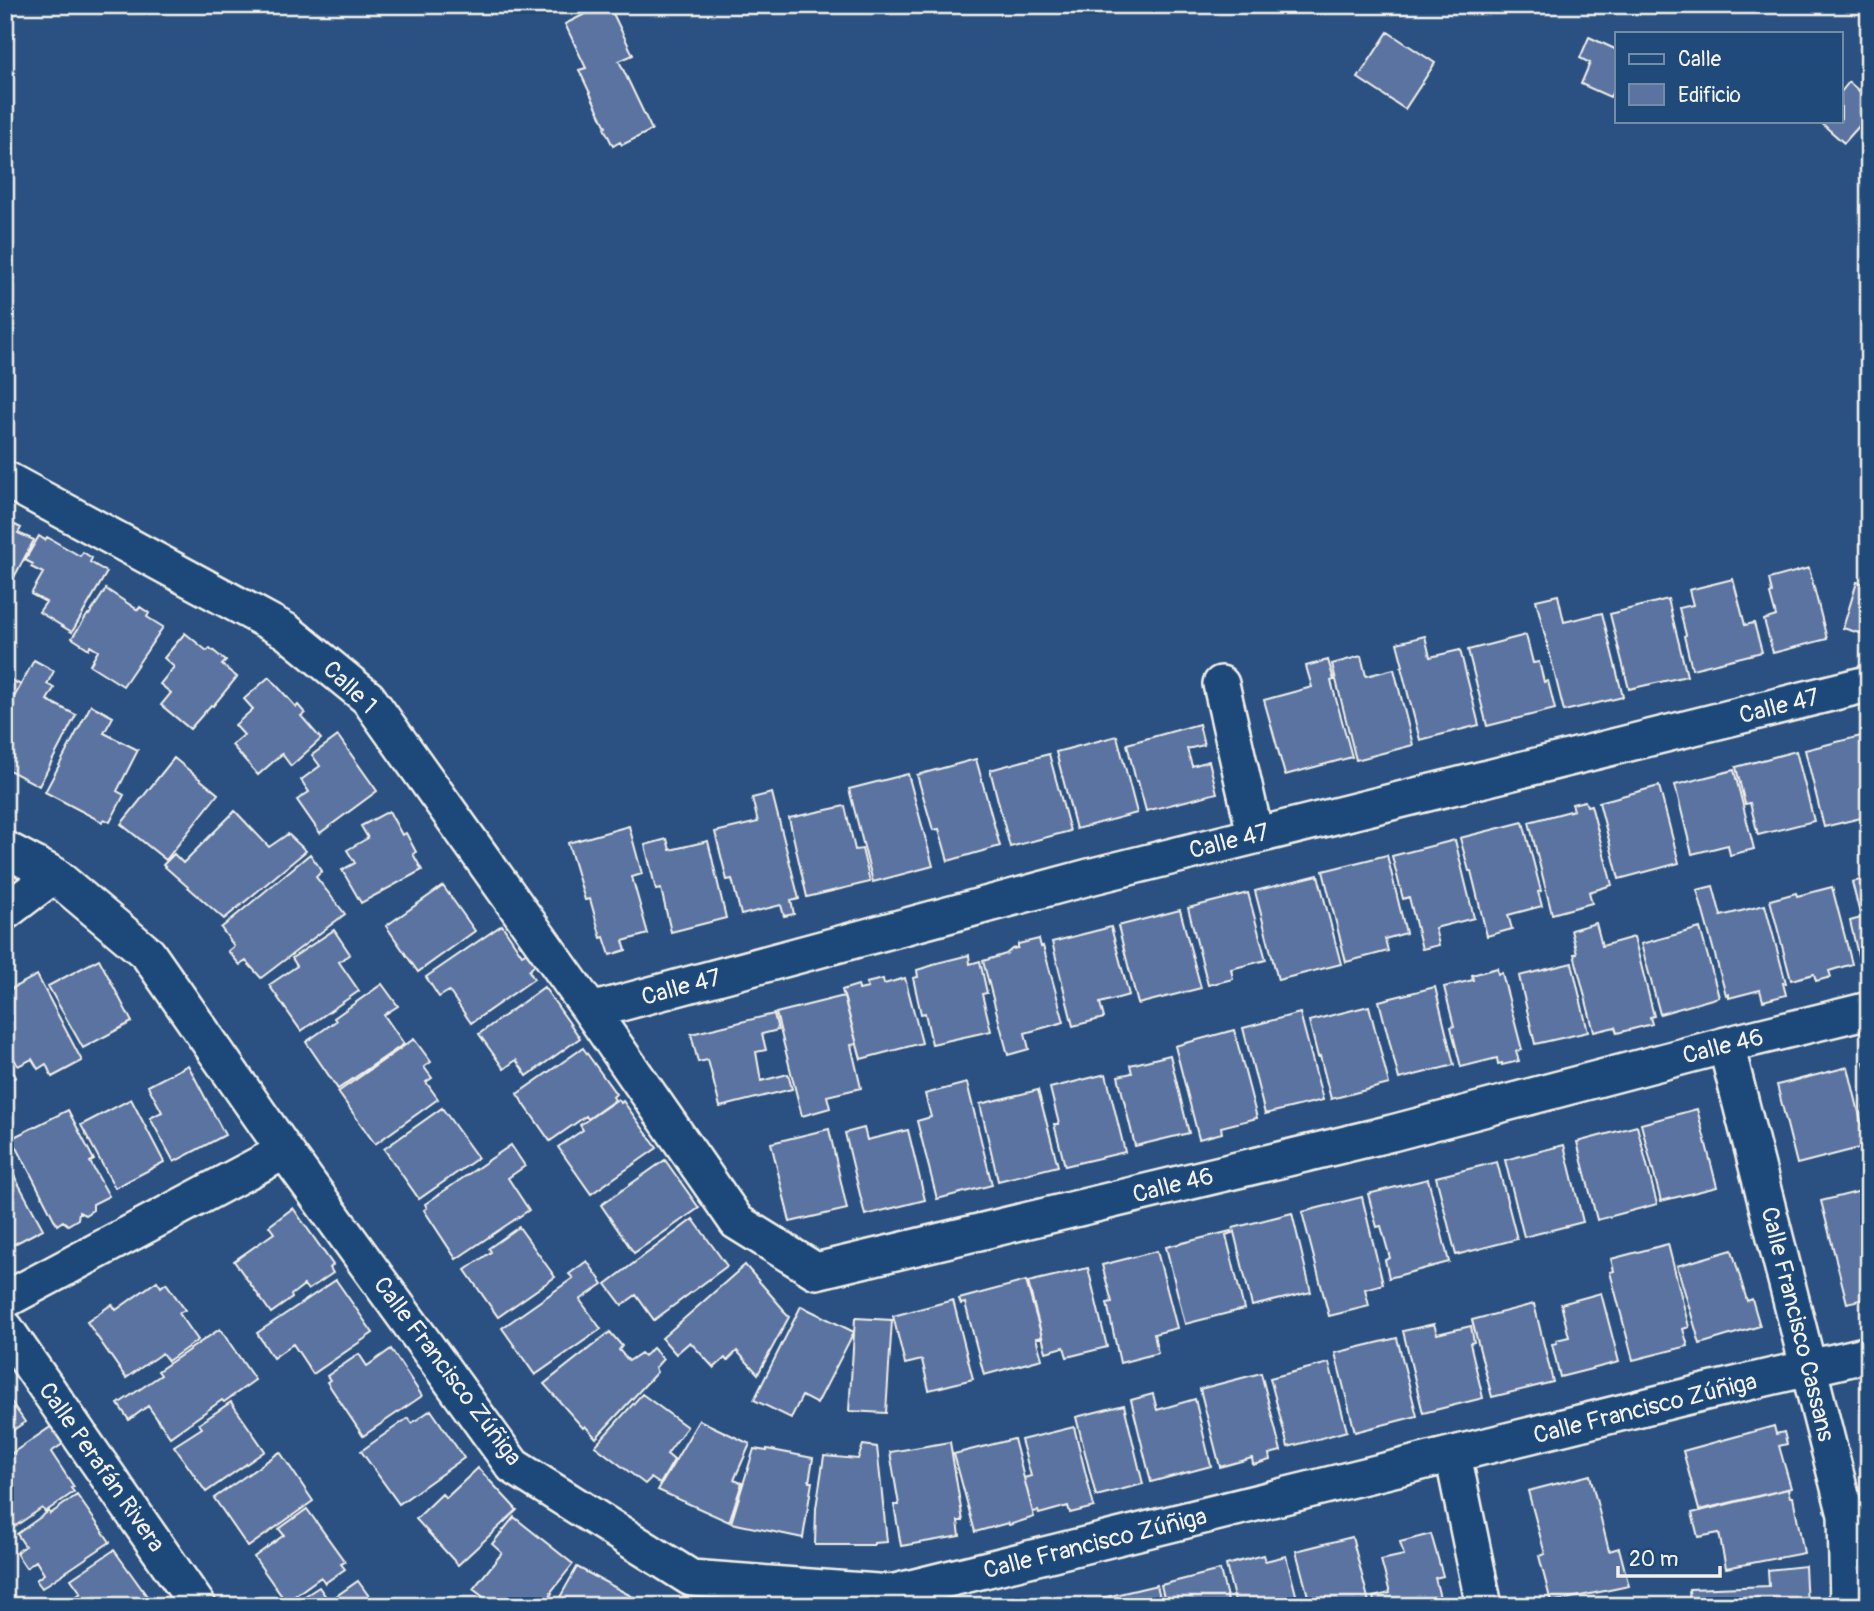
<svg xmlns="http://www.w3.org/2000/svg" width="1874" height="1611" viewBox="0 0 1874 1611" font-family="Pangolin,sans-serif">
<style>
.building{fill:#5a73a1;stroke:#f4f1e8;stroke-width:2}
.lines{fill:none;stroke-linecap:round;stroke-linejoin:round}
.minor-casing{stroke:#f4f1e8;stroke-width:40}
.minor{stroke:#1f4a7a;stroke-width:35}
.labels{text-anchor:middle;stroke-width:5;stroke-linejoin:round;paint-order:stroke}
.street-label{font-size:24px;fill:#f4f1e8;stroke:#1f4a7a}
</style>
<rect width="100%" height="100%" fill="#2a5181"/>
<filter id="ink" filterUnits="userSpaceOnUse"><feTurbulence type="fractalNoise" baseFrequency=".0143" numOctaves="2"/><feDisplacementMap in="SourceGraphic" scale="14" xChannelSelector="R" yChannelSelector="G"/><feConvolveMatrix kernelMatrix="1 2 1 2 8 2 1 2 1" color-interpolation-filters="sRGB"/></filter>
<g filter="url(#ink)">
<!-- building -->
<path class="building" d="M603,5h6l24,50 -14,6 33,69 -30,15 -2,-3 -7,4 -9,-18 2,-1 -27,-57 7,-2 -21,-44z
M1388,32l47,31 -30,46 -47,-31z
M1589,37l28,13v34l-7,13 -29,-13 9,-21 -10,-5z
M1849,82l20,18v15l-25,28 -25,-22h22v-29z
M5,520l16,8 -3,5 16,7 -29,54z
M39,536l6,4 2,-3 33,19 3,-4 9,6 -2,4 17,10 -35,60 -33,-20 7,-10 -15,-8 12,-21 -12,-6 2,-3 -8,-4z
M1809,568l18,71 -54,14 -9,-33 12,-4 -6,-22 2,-1 -3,-14z
M1733,579l12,46 9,-2 8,29 -70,17 -8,-33 2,-1 -7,-27 14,-3 -4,-15z
M1857,582l12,3v51l-26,-8z
M106,589l32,21 2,-3 9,6 -2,4 16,10 -40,59 -33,-21 8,-14 -8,-5 -1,3 -17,-11 16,-24 1,1z
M1558,595l6,27 38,-9 21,84 -59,14 -28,-111z
M1668,599l19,77 -58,13 -19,-75z
M185,633l22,18 3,-3 16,13 -4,4 15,12 -24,29 -2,-1 -21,24 -29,-24 10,-12 -11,-9 14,-17 -10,-9z
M1526,635l7,28 6,-1 5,20 4,-1 7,28 -68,17 -19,-76z
M1425,636l5,21 30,-7 19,75 -59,15 -19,-73 2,-1 -6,-23z
M1361,656l5,20 28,-7 19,76 -57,15 -24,-96z
M34,660l20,11 -7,13 7,4 -7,12 29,15 -37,71 -34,-18v-54z
M1328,660l6,20 -3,1 21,76 -67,18 -21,-75 48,-13 -6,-21z
M5,677l16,8 -16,28z
M269,677l27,30 2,-2 7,8 -4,3 20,23 -30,27 -9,-12 -24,21 -26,-30 12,-10 -9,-10 18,-16 -9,-10z
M91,705l22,12 -9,16 34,17 -21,41 7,4 -14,27 -6,-3 -2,3 -57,-30z
M1199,724l5,21 -17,4 5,17 17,-5 8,32 -71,18 -8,-30h-2l-9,-37z
M338,736l39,55 -57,42 -23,-33 12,-8 -8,-12 19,-14 -8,-11z
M1117,736l20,77 -61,16 -20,-77z
M1861,736l8,30v50l-45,11 -19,-77z
M1796,751l18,70 -56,14 -8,-32 -5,1 -9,-37z
M1049,754l21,77 -60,16 -20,-77z
M174,758l44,36 -52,66 -45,-36z
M976,759l24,87 -52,15 -9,-32 -6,1 -16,-55z
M1734,770l20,79 -24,6 -2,-10 -36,9 -17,-69z
M908,774l25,92 -60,16 -24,-93z
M1659,786l20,77 -60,16 -20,-77z
M772,793l27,106 -8,2 3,13 -10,2 -3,-11 -40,10 -9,-36 -5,1 -12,-48 43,-10 -6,-24z
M1585,801l2,5 4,-1 21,80 -23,7 3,11 -40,11 -23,-92 45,-12 -2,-6z
M845,806l10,44 7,-1 8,33 -63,15 -18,-79z
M235,811l34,36 19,-13 18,17 -82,68 -61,-54 11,-11 9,9z
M389,811l13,24 4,-2 10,19 -3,2 9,16 -61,33 -19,-33 13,-7 -8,-13 21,-12 -7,-12z
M1523,822l18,69 -3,1 4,14 -34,9 4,14 -25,7 -16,-65h-2l-9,-33z
M629,826l13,48 -10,3 16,57 -25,7 3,9 -16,5 -6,-18 -3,1 -11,-39 -5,1 -17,-57z
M667,839l3,11 38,-9 18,77 -55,14 -10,-43 -5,1 -11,-45z
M1455,840l19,78 -39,10 4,17 -17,4 -13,-52 -6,2 -11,-43z
M310,854l12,17 -6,6 29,37 -84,64 -15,-17 -6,4 -12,-14 6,-5 -13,-18z
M1387,855l19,78 -21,6 3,12 -42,11 -23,-91z
M1318,875l23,89 -63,16 -23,-89z
M1869,878v83l-9,3 -10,-43 11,-3 -9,-36z
M443,886l32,45 -57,41 -32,-46z
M1713,886l8,30 44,-11 21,78h-3l3,12 -23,6 -3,-11 -31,8v-4l-3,1 -29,-105z
M1832,887l20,77 -23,7 2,6 -15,4 -2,-7 -23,6 -21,-80 26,-7 1,3z
M1248,893l18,67 -35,9 2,10 -25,6 -20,-77z
M1180,910l21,78 -63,16 -20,-78z
M1596,923l6,23 32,-9 20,79 -4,1 2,7 -35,9 -2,-6 -21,5 -20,-78h3l-6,-24z
M502,925l20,30 12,-7 3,14 -8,9 5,8 -63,44 -22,-32 -10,6 -13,-20z
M1111,927l18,68 -29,8 4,15 -31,8 -21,-84z
M1700,928l19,69 -59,17 -19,-70z
M334,930l16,24 -11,8 20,29 -58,40 -32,-46 28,-19 -5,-8z
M1039,939l2,8 2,-1 21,76 -39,11 4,16 -21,6 -25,-94 23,-7 6,-5 6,-1v-4z
M969,955l1,9 10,-3 7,32 -5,1 9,37 -59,13 -7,-31 -4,1 -8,-36 5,-1 -1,-7 17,-5 -1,-1z
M99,959l33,63 -49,26 -35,-62z
M1572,963l16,69 -53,12 -16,-68z
M1497,968l1,6 4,-1 20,77 -6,1 3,10 -17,4v-2l-4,1 -1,-6 -36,9 -10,-40 3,-1 -10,-39 29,-7 -1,-5z
M37,975l45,86 -30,16 -6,-13 -8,5 -6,-10 -14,7 -13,-24v-50z
M905,978l17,65 -61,16 -19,-69 16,-5 1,5 9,-2 -2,-5 17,-4 1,5z
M382,984l16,22 -14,9 20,29 -66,45 -32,-47 30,-21 -2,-3z
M544,987l36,51 -53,38 -11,-16 -12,9 -25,-35z
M1435,987l19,78 -55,14 -20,-78z
M844,996l13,48 -6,1 10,43 -34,8 3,12 -28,8 -26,-103z
M1369,1006l20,78 -58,15 -11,-43 -2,1 -9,-36z
M1300,1013l23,87 -58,14 -22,-86z
M774,1014l4,16 -16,4 4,16 -10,2 5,29 27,-7 4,15 -72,18 -12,-47 -10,2 -7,-28z
M1234,1030l23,88 -36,9 1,6 -23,6 -24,-93z
M414,1039l17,23 -7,5 8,11 -6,4 12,17 -63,45 -37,-52z
M583,1048l33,46 -3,3 2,3 -27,19 -2,-3 -36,25 -33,-47z
M1170,1055l19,78 -54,13 -17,-70 14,-3 -2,-8z
M5,1057l11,20 -11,5z
M1869,1061v22l-5,-21z
M188,1065l37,70 -51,27 -24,-44 12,-6 -14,-26z
M1848,1067l19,79 -70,18 -20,-79z
M1106,1074l19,78 -60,14 -11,-42h5l-9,-36z
M967,1083l25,102 -55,14 -20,-78 14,-4 -6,-23z
M1038,1090l20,76 -60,15 -18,-77z
M131,1099l33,63 -49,26 -34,-63z
M618,1099l3,4 2,-2 34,47 -66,46 -33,-47 25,-17 -3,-5z
M1869,1105v23l-5,-21z
M442,1108l36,50 -59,41 -35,-50z
M1697,1109l20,78 -56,14 -20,-77z
M68,1110l26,50 -4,2 19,34 -16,8v6l-8,5 -6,-3 -1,7 -10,6 -5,-4 -6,4 -45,-87z
M1637,1126l20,78 -60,16 -20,-78z
M864,1128l3,12 41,-10 17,70 -60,15 -20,-82z
M829,1129l18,80 -57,13 -19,-79z
M511,1145l14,21 -17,12 21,32 -73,49 -32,-49 3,-2 -2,-4z
M1564,1145l19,77 -59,15 -19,-77z
M5,1159l38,70 -38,20z
M665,1160l34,48 -65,45 -33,-48z
M1497,1162l20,77 -61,16 -20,-78z
M1428,1179l21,83 -60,16 -4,-18 5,-2 -9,-32 -4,1 -9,-33z
M1869,1189v109l-22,5 -26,-102z
M1362,1197l21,87 -18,5 4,17 -40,10 -27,-104z
M293,1208l40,57 -3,3 3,5 -25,17 -4,-5 -13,10 1,3 -21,15 -37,-52 40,-28 -5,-7z
M1292,1213l19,79 -59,14 -19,-78z
M693,1219l34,47 -73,54 -18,-25 -14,10 -16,-21z
M519,1227l36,50 -57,40 -33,-47 26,-18 -2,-4z
M1231,1231l1,2 -6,2 18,74 -59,15 -19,-77z
M1668,1244l21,83 -6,2 5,17 -55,14 -23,-88 4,-1 -3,-12z
M1732,1250l15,51 5,-2 8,27 -60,18 -23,-78z
M1157,1251l20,77 -23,6 4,19 -38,10 -13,-60 5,-1 -10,-37z
M587,1261l16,23 -23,16 21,29 -66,46 -33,-47 71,-50 -4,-4z
M745,1265l39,45 -1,1 6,6 -31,57 -21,-23 -10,10 -2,-3 -11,10 -24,-26 -14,12 -14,-16z
M1088,1268l19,79 -40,10 -3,-10 -18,5 -18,-70z
M336,1280l37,53 -60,41 -20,-30 -20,14 -16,-25z
M157,1281l4,6 5,-4 19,27 -6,3 19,27 -30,21 -6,-8 -36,25 -39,-56 25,-18 4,6z
M1026,1281l16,56 -6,1 6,21 -58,16 -19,-72 -4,1 -2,-5z
M1601,1293l18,69 -59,15 -8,-33 5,-1 -1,-3 13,-3 -8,-33z
M953,1300l20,79 -44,11 -7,-30 -17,4 -12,-48z
M1534,1304l19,78 -61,15 -20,-77z
M801,1306l53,26 -37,72 -15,-8 -11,22 -37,-18z
M855,1318l37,2 -6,93 -37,-2z
M1434,1324l3,10 34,-8 3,16 -4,1 13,55 -60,15 -20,-82z
M220,1329l35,51 -31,22 -2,-2 -52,37 -22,-31 -19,14 -11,-16 43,-29 -3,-4z
M610,1332l12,14 -3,4 10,11 12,-8 3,3 9,-8 10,11 -8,9 2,4 -61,66 -11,-12 -2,2 -39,-44z
M1397,1338l20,78 -62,16 -20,-79z
M391,1349l31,47 -59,40 -36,-54 3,-2 -3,-4 32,-22 8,12z
M1329,1363l18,68 -59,16 -18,-69z
M1261,1373l20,78 -12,3 1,6 -17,5 -1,-7 -32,9 -20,-78z
M5,1393l20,29 -16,11 1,3 -5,3z
M642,1394l45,33 -20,27 7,6 -14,24 -9,-6 -6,6 -50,-38z
M1153,1394l4,16 38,-11 16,67 -60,16 -20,-82z
M231,1402l34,49 -59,41 -32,-46 28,-18 -3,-4z
M1124,1405l19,79 -47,12 -20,-79z
M431,1410l33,48 -65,46 -38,-53 47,-33 4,5z
M699,1420l51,24 -16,36 8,3 -13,39 -71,-32z
M55,1424l12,17 -16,11 23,35 -3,1 3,4 -29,20 -3,-4 -31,21 2,3 -8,6v-80z
M1774,1426l2,8 8,-2 3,12 -8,2 12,42 -92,22 -16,-59z
M1074,1427l20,80 -24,6 -2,-7 -29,8 -1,-3 -5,1 -9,-34 7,-2 -10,-36z
M1014,1439l20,78 -25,8 -1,-2 -33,9 -21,-78z
M950,1442l13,79h-5l2,15 -59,10 -7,-41h5l-9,-53z
M863,1445l14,2 10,95 -13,1v2h-59l1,-37 8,-52 34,3z
M754,1449l13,2v-2l46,9 -4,24h3l-9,56 -72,-15z
M280,1452l33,49 -65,46 -34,-49z
M478,1468l39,42 -59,55 -42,-46 26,-25 4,4z
M1590,1475l19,76 10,-3 10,38 -78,16 -12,-46 6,-2 -17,-63z
M1788,1489l2,8h3l11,56 -78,15 -7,-35 -21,4 -6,-24z
M77,1495l33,47 -68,46 -6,-8 8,-6 -8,-13 -10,7 -10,-15 9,-7 -8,-12 32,-23 1,3z
M307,1509l38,53 -4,2 4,5 -20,14 -4,-6 -35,25 -32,-45 30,-22 -5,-6z
M514,1517l59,47 -22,28 1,1 -9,13h-48l-22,-17 29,-36 -10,-9z
M1431,1534l12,42 -8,2 7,28h-67l-2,-9 17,-4 -9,-33 23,-5 -4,-13z
M1352,1537l18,69h-47l-2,-9 -12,3 -13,-49z
M114,1550l35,49 -10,7h-77l19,-13 -10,-14z
M1263,1555l2,6 21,-5 13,50h-63l-10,-41z
M1805,1566l2,40h-117l-1,-17 80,-3 -1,-16z
M577,1567l71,38 -1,1h-92z
M1220,1570l8,31 -8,2 1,3h-55l-5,-21z
M358,1581l18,25 -85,-1 28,-18 10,14z
M1157,1585l5,21h-58l-2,-8z
M1537,1604l88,1v1h-88z"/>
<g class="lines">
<defs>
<path id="minor" d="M5,479l281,152 82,67 223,313 146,211 79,49 576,-138 334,-88 143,-35
M1221,684l34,150
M5,849l49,26 94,79 137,197 228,315 178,112 200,15 810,-200 168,-39
M5,912l49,-37
M591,1011l498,-134 778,-193 2,1
M1726,1045l120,470 2,91
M5,1300l280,-149
M5,1328l193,278
M1453,1455l31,151"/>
</defs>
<!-- minor casing -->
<use href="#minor" class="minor-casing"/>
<!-- minor -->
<use href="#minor" class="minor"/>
</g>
</g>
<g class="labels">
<!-- street labels -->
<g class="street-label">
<text transform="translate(350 687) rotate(44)" y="8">Calle 1</text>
<text transform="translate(1779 706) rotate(-14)" y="8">Calle 47</text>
<text transform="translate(1229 841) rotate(-14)" y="8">Calle 47</text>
<text transform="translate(681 987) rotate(-15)" y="8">Calle 47</text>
<text transform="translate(1723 1046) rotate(-14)" y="8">Calle 46</text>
<text transform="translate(1173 1185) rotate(-14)" y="8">Calle 46</text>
<text transform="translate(1798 1324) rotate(76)" y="8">Calle Francisco Cassans</text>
<text transform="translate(448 1371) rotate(53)" y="8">Calle Francisco Zúñiga</text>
<text transform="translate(1645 1408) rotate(-14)" y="8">Calle Francisco Zúñiga</text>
<text transform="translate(102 1467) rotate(55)" y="8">Calle Perafán Rivera</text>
<text transform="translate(1095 1543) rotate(-14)" y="8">Calle Francisco Zúñiga</text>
</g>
</g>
<!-- margin -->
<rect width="1874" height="1611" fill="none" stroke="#1f4a7a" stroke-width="28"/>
<rect x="14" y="14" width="1846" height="1583" fill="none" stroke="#f4f1e8" stroke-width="2.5" filter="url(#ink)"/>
<!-- legend -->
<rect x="1615" y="32" width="228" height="91" fill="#1f4a7a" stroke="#748da6" stroke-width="2"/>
<rect x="1629" y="54" width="35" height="10" fill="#1f4a7a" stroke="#748da6" stroke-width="2"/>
<text x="1678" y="66" font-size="21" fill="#f4f1e8">Calle</text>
<rect x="1629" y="84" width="35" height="21" fill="#5a73a1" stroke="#748da6" stroke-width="2"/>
<text x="1678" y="102" font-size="21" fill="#f4f1e8">Edificio</text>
<!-- scale -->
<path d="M1618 1566v10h102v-10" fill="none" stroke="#f4f1e8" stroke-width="3.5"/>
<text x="1629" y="1566" font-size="21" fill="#f4f1e8" stroke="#1f4a7a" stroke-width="5" paint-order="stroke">20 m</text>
</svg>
